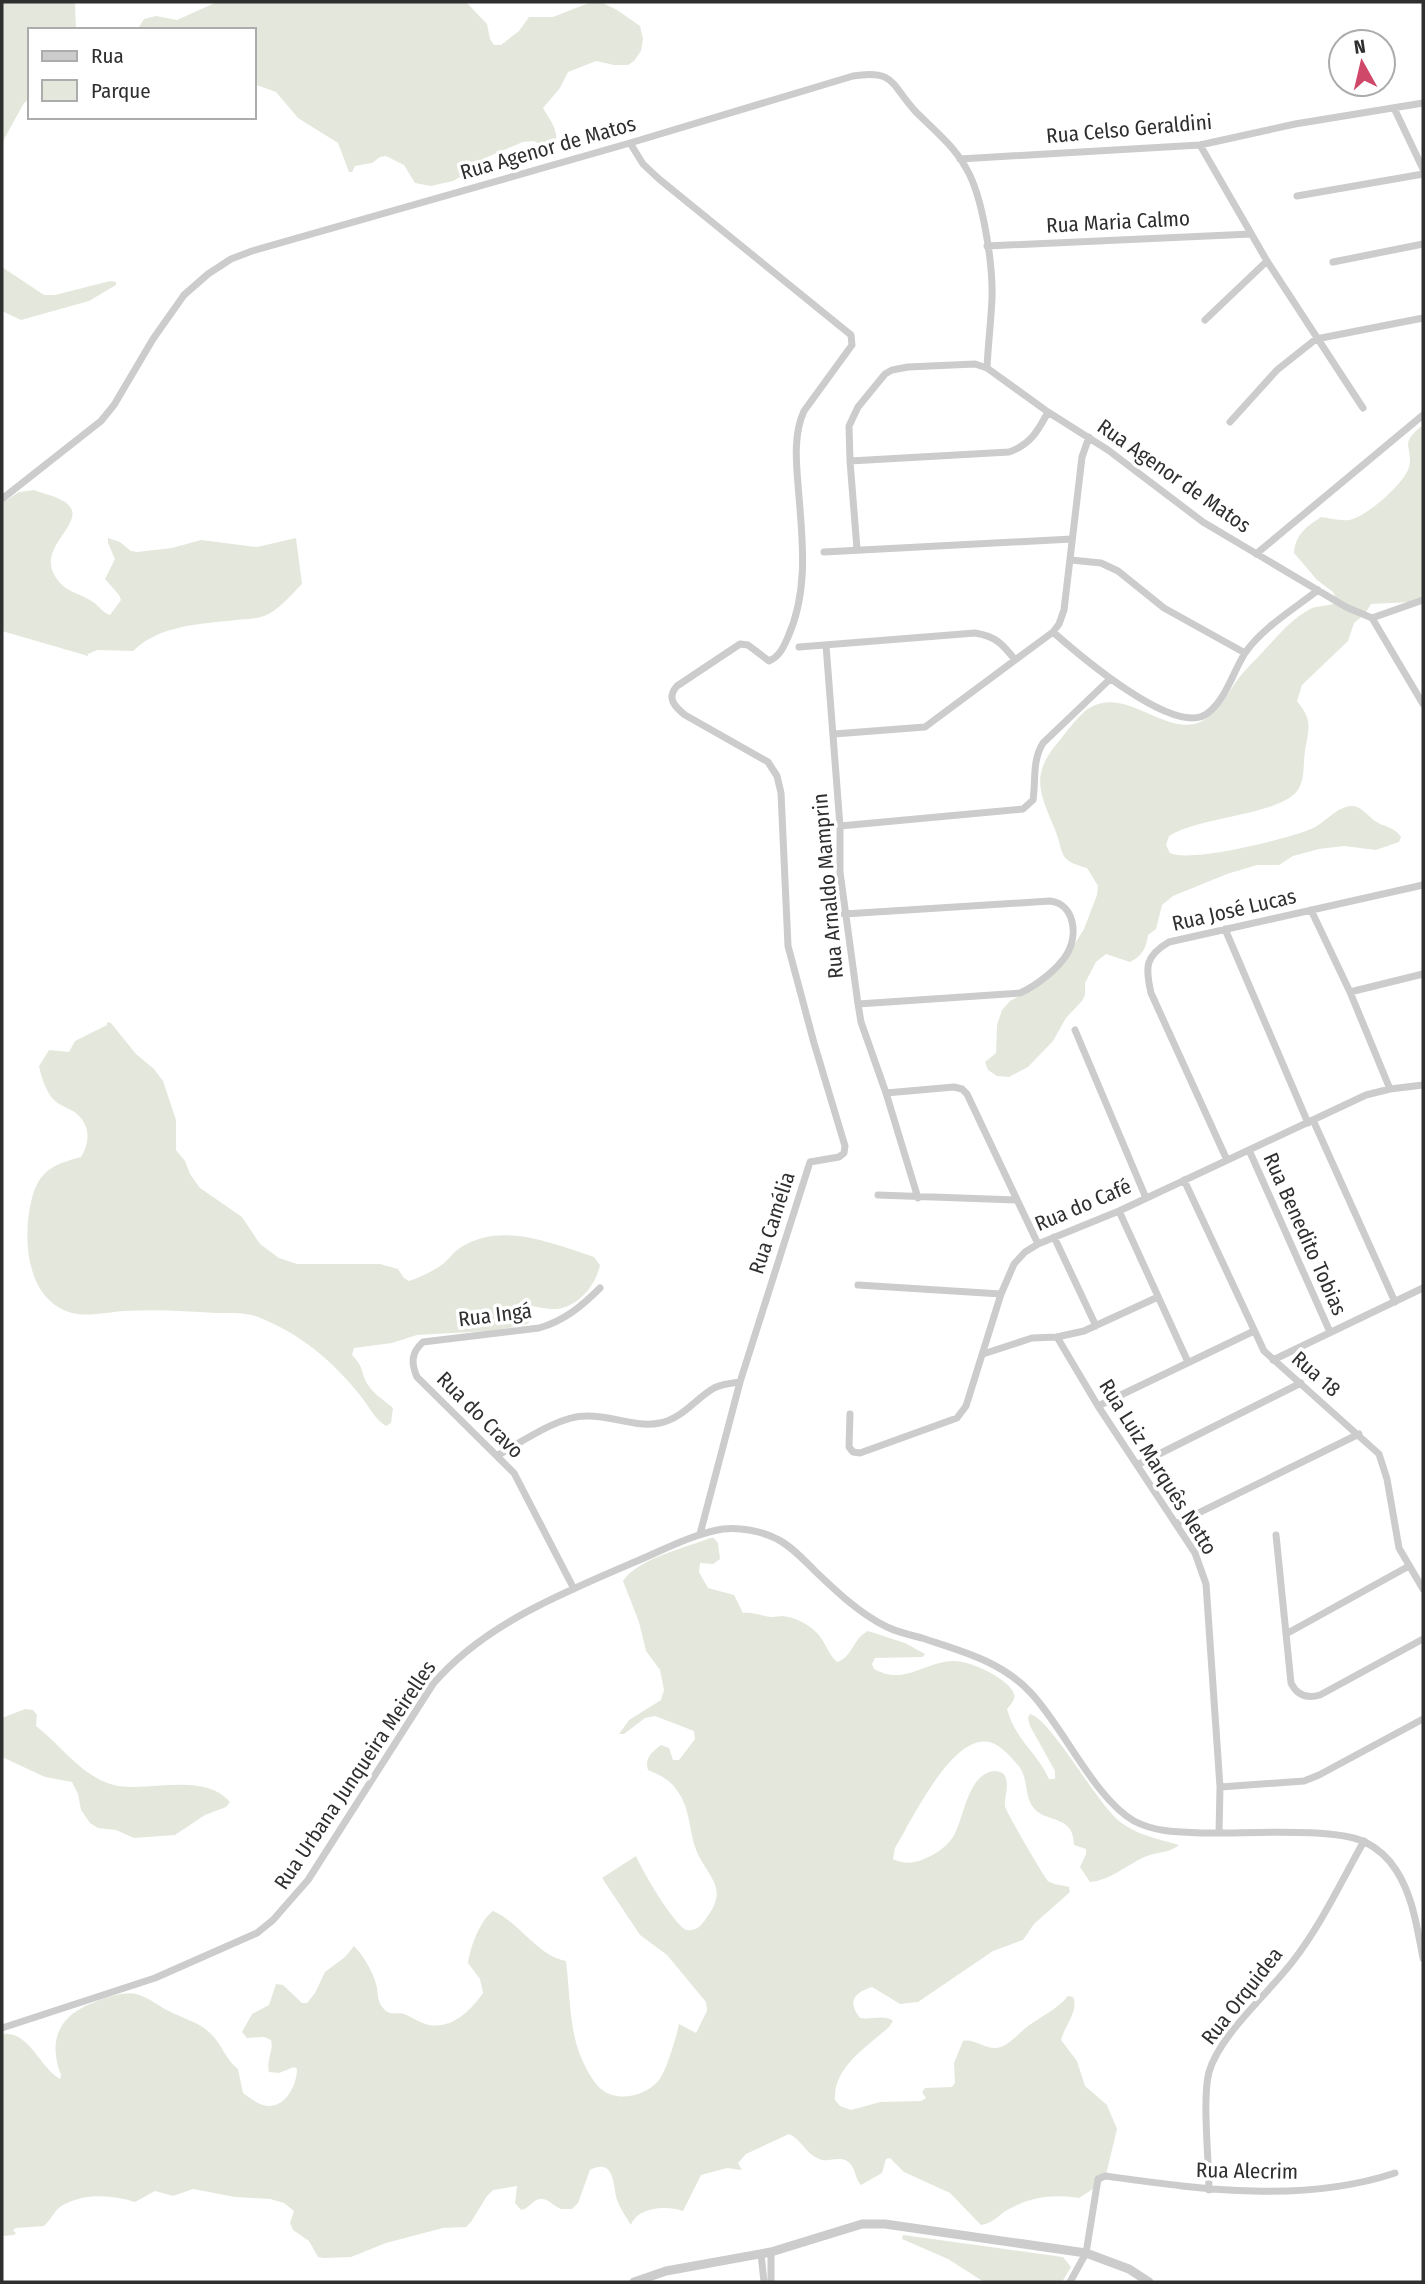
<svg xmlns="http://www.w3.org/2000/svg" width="1425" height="2284" viewBox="0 0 1425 2284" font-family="'Fira Sans Condensed',sans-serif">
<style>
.green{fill:#e4e8dc}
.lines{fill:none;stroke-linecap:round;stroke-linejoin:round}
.minor{stroke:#ccc;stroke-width:7}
.tertiary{stroke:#ccc;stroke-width:9}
.labels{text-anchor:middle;stroke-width:7;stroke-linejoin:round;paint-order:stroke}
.street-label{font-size:21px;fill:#2f2f2f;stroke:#fff}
</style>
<rect width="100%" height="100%" fill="#fff"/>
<!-- green -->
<path class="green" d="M2,2h73l1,28h-46v68l-6,5 -22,40z
M217,2h249l21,22 3,15 4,6h7l18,-14 10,-14h24l36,-14 12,-1 16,8 23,16 3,13 -2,12 -7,10 -6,4h-14l-18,-4 -28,11 -8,16 -17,20c7,12 19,26 10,40h-6l-13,-7 -11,1 -38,16 -16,14 -16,9 -22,5 -16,-3 -11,-18 -18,-9 -6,1 -8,6 -17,3 -3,6h-3l-11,-29 -40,-25 -22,-26 -22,-8v-54h-117l7,-11 12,-3 21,4z
M2,267l42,28h11l55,-14 6,1v3l-27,16 -68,19 -19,-9z
M1423,425v173l-11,4 -41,2 -7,11 -10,8 -6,18 -46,44 -5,16c16,20 12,26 8,50 -2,13 0,26 -6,37 -14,27 -100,28 -130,48l-3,9 4,8c21,10 117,-14 141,-24 13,-5 27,-24 42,-23 8,0 15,10 22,15 9,6 20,6 26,16l-2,5 -23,8 -32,-4 -25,3 -26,7 -14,9h-22l-30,9 -54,22 -11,9 -6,24 -8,6c-2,14 -6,21 -18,27l-24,-8 -10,8 -11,21v12l-3,6 -16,17 -13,23 -25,26 -19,10 -12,-1 -9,-6 -3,-8 11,-9 1,-28 5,-15 8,-9 29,-16 25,-24 20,-32 13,-34 1,-9 -11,-18c-31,-8 -22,-15 -33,-41 -16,-37 -23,-54 6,-87 7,-9 15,-20 24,-28 39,-33 83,30 120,8 17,-10 23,-26 34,-41 6,-8 14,-16 21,-23 15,-16 32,-37 51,-47 8,-4 17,-2 25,-6l1,-5 -3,-6 -16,-12 -23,-27c1,-18 13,-27 27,-36 8,1 20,4 28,3 16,-2 56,-37 60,-53 5,-21 -12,-22 14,-42z
M34,490c10,4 22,6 31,12 28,19 -33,45 -8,77 10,14 23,14 36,23 7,5 9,10 17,13l11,-15 -2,-5 -14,-16 10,-20 -7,-16v-5l12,4 11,9 6,1 35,-4 29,-8 56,7 39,-9 6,46c-11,11 -24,27 -38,32 -8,3 -19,3 -28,4 -36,4 -76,5 -103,31l-36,-1 -9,4v2l-86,-25v-128l17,-11z
M107,1022l4,1 25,31 18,15 9,12 13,39v30l9,11 5,13 10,14 42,29 18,27 19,14 18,6h83l18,5 6,9 5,3c12,-4 24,-10 34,-17 7,-6 12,-14 20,-18 41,-24 90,-2 131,11l6,8c-4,21 -25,46 -49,44 -13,-1 -24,-5 -38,-4v3l15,11 1,4 -7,3 -33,5 -72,4 -25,8 -38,5 -2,7c13,13 8,17 16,30 6,9 17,16 25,23l-2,15 -5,3c-12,-7 -18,-22 -27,-32 -27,-34 -60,-61 -101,-77 -13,-5 -29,-4 -42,-4 -31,-2 -60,-4 -91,-2 -16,1 -37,6 -53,2 -47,-13 -50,-77 -40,-115 8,-29 23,-34 49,-41 8,-13 10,-29 -2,-41 -6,-7 -17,-9 -24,-15 -8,-7 -14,-24 -16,-35l10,-16 20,2 6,-11 32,-16z
M710,1538h4l4,5 2,16 -7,5 -13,-1 -1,9 9,16 26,7 9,18c11,-1 18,3 28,4 4,0 8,-1 12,-1 12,1 27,9 35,18 8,9 10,20 19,28 16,-5 16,-24 31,-31l37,12 20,11 -2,3 -48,1 -3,6 2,5c30,17 50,-7 79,-8 16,-1 57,18 61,33 2,6 -4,11 -7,15 9,32 29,42 42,70h6v-8l-25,-45 -2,-8 2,-4c21,5 65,87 89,107 17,14 40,18 60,24 -9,8 -22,7 -32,11 -20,8 -35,24 -57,26l-10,-15 6,-13v-5l-12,-4c0,-33 -32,-20 -43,-41 -7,-14 -3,-28 -14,-40 -5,-6 -17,-19 -25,-21 -38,-14 -81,79 -97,105l-2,11c11,5 19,5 31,0 12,-5 21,-11 29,-22 11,-17 14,-63 41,-66 6,0 11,2 12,8 3,9 -2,19 -1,27 1,6 39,71 43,75 6,4 14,4 21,6l1,5 -36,32 -11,16 -30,11 -75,51 -18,2 -28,-17c-18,6 -25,14 -12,31 10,2 25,-4 33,3l-4,6c-22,20 -56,40 -54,73l5,6 11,4 29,-8 41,-1 5,-3 -4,-6 3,-4 27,-1 3,-4 -1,-20 9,-22c13,-3 24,11 38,6 9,-3 19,-15 27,-21 14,-10 28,-16 40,-30l5,1c6,14 -8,28 -12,43l16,21 8,25 22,19 10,24 -11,46 -7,10 -20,13c-25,-4 -47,-2 -70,11 -11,6 -15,14 -28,16l-31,-32 -46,-21 -14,-14 -4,1 -4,14 -21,12c-7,-7 -5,-19 -14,-24 -9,-5 -19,2 -28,-2 -13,-5 -18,-20 -30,-25l-43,20 -8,9 4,7 -15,-2 -26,7 -18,36c-16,-6 -46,-4 -52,14 -5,-8 -11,-17 -14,-25 -4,-14 -2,-43 -27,-30l-12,33 -6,6c-1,0 -11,0 -11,0 -8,-3 -12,-11 -21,-10 -8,1 -11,10 -19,11l-6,-7 2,-17 -24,4 -6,6 -16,26 -5,5 -23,1 -57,15 -35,14 -27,1 -6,-1 -9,-16 -16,-11 -3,-7 4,-12 -10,-8 -14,-4 -35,-2 -42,-8 -20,7 -18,-5 -20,11c-24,-7 -49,-9 -72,3 -8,4 -12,15 -19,21l-28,2 -3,2 3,3 -2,2 -12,1v-202c27,-4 38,34 58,45l1,-4c-8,-20 -9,-43 9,-59 12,-11 50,-26 66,-22 13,3 26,15 39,20 13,6 27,10 37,21 11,11 13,24 26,34l5,24c6,4 13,10 20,12 21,6 34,-19 34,-36l-3,-2 -15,6 -10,-1c-3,-13 5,-21 2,-32l-7,-3 -17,1 -5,-6 10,-18 17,-9 7,-21 7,1 19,18h5l8,-10 10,-21 20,-15 9,-11c9,9 19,26 22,38 3,9 0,17 8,25 6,7 12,3 20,5 8,3 16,9 25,11 24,4 42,-15 54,-32l-3,-14 -12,-16c2,-15 12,-43 25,-52 26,11 46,46 73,50 4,31 3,68 15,96 4,10 12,25 20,32 17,14 45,7 58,-9 7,-8 18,-45 20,-56l17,9 11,-22 -1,-9 -39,-47 -27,-20 -38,-57 34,-22c7,16 36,66 50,74 11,1 15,-4 21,-13 24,-32 -3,-41 -13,-73 -5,-18 -5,-37 -16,-52 -7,-12 -18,-17 -30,-22 -4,-12 5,-19 13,-25l8,3 4,12h6l16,-21 -1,-8 -39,-15 -10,2 -21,16h-5l10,-14 32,-20 3,-10 -4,-20 -14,-19 -7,-29 -16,-41c14,-22 62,-33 87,-43z
M25,1709l8,1 4,5 -1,11c25,19 46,51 78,59 34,8 89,-14 116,17l-4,5 -21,8 -30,20 -41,3 -18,-8 -18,-2 -8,-5 -9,-13 -3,-16 -6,-12 -27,-5 -43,-20v-39z
M903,2235l160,22 8,10 -9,15h-78l-36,-23 -46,-20z"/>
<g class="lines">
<!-- minor -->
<path class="minor" d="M1394,108l29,61
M630,143l13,21 16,15 192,156 1,10 -48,66c-12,26 -7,58 -5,86 4,47 9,95 -11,140 -5,11 -8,19 -19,24l-21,-16 -8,-1 -63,42c-11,12 -2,21 8,29l83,47 9,14 4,17 7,153 26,97 31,103 -1,7 -5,4 -29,5 -70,220 -40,152
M1200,145l67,116 96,147
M960,159l240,-14 95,-21 128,-21
M1297,196l126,-22
M987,246l264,-12
M1333,262l90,-18
M1205,320l62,-59
M1230,422l47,-52 39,-31 107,-21
M850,461l159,-9c21,-7 29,-21 39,-40
M2,499l99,-78 13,-16 39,-66 31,-44 24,-21 23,-15 21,-8 378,-108 223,-67c42,-7 38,9 63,36 17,17 38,34 50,56 17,28 27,97 26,130 -1,24 -4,47 -5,70
M857,549l-7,-88 -1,-35 9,-19 27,-33 7,-4 16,-3 67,-3 12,4 61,44 60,38 95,72 143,85 26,11 51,-18
M824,552l248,-13
M1256,554l167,-139
M1071,560l30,3 17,8 46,37 81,45
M1372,618l51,86
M1053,632c25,22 123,107 155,81 18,-14 25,-41 37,-60 17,-25 49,-44 73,-63
M826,645l14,181v46l18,132 3,18 25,71 32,105
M799,647l176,-14c20,3 28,11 40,27
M834,734l91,-7 128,-95 6,-8 5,-14 18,-153 7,-20
M840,826l183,-17 10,-9c3,-21 -1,-39 10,-57l66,-63
M1311,910l39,82 40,97
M844,914l206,-13c25,3 28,34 17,53 -9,15 -31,32 -47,39l-162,11
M1225,929l83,194
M1350,992l73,-18
M1075,1030l71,168
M886,1093l68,-6 8,2 5,5 71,150
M1313,1120l82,182
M1249,1150l81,182
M1227,1160l-76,-167c-6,-26 -6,-37 18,-51l254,-57
M1184,1180l80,171 115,103 8,25 12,69 24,41
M878,1195l138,5
M1119,1211l69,151
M1054,1237l42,89
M858,1285l143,9
M1057,1337l41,69 97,147 11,31 14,203 -1,46
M983,1354l49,-16 25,-1 27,-6 74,-34
M1273,1360l150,-72
M1098,1406l156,-75
M850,1414l-1,33 4,5 7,1 97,-35 9,-12 35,-112 13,-30 11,-12 13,-8 81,-33 247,-116 24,-6 33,-4
M498,1455c24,-13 60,-39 88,-39 25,-1 50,12 74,7 23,-5 35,-24 54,-35 8,-4 18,-5 26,-6
M1137,1465l164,-82
M1176,1524l183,-90
M1276,1535l15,148c6,12 16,16 29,12l103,-56
M574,1589l-60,-116 -97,-96c-6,-14 -6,-24 6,-35l116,-14c25,-7 43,-22 61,-40
M1286,1634l123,-68
M1220,1787l84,-6 15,-6 104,-56
M2,2028l153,-50 102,-45 16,-13 35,-40 125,-196c52,-61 133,-92 204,-123 28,-12 56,-27 86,-32 16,-2 39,2 54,10 14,7 26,20 37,31 22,21 46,44 73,57 10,5 23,8 35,11 39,13 79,23 108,54 33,34 64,106 104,129 23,12 47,11 72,12 38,1 127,-6 159,9 12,6 24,17 31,28 17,26 21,58 27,88
M1209,2190c0,-30 -7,-91 0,-118 11,-38 60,-79 84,-111 28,-36 48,-79 71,-120
M771,2252v30
M761,2254l3,28
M1070,2282l16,-29 12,-74 7,-3c95,13 197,28 290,-3"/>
<!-- tertiary -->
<path class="tertiary" d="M634,2282l32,-11 105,-19 91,-28h23l201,29 43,16 20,13"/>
</g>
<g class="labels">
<!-- street labels -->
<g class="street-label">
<text transform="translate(1129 129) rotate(-5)" y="7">Rua Celso Geraldini</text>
<text transform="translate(548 148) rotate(-16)" y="7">Rua Agenor de Matos</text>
<text transform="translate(1118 222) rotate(-3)" y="7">Rua Maria Calmo</text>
<text transform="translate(1174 476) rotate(35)" y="7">Rua Agenor de Matos</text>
<text transform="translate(828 886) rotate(-95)" y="7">Rua Arnaldo Mamprin</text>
<text transform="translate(1234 910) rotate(-13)" y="7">Rua José Lucas</text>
<text transform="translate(1083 1205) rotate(-23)" y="7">Rua do Café</text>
<text transform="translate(772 1223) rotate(-72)" y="7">Rua Camélia</text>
<text transform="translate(1305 1234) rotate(66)" y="7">Rua Benedito Tobias</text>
<text transform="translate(495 1315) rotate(-7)" y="7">Rua Ingá</text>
<text transform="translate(1316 1374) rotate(41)" y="7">Rua 18</text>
<text transform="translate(480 1415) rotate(45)" y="7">Rua do Cravo</text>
<text transform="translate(1158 1467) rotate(58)" y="7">Rua Luiz Marquês Netto</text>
<text transform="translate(355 1775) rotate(-56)" y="7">Rua Urbana Junqueira Meirelles</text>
<text transform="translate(1242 1996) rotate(-52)" y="7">Rua Orquidea</text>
<text transform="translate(1247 2171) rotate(1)" y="7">Rua Alecrim</text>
</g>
</g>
<!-- border -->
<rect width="1425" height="2284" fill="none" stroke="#2f2f2f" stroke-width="7"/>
<!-- legend -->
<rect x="28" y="28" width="228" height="91" fill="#ffffff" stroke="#acacac" stroke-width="2"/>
<rect x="42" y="51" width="35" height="10" fill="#cccccc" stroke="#acacac" stroke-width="2"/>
<text x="91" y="63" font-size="21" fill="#2f2f2f">Rua</text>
<rect x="42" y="80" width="35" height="21" fill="#e4e8dc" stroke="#acacac" stroke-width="2"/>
<text x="91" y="98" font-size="21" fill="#2f2f2f">Parque</text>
<!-- north arrow -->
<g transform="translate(1362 63) rotate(352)"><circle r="33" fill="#ffffff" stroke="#acacac" stroke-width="2"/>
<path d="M0-5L12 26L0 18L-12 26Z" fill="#d04869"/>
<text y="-10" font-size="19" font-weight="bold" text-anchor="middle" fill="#2f2f2f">N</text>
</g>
</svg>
